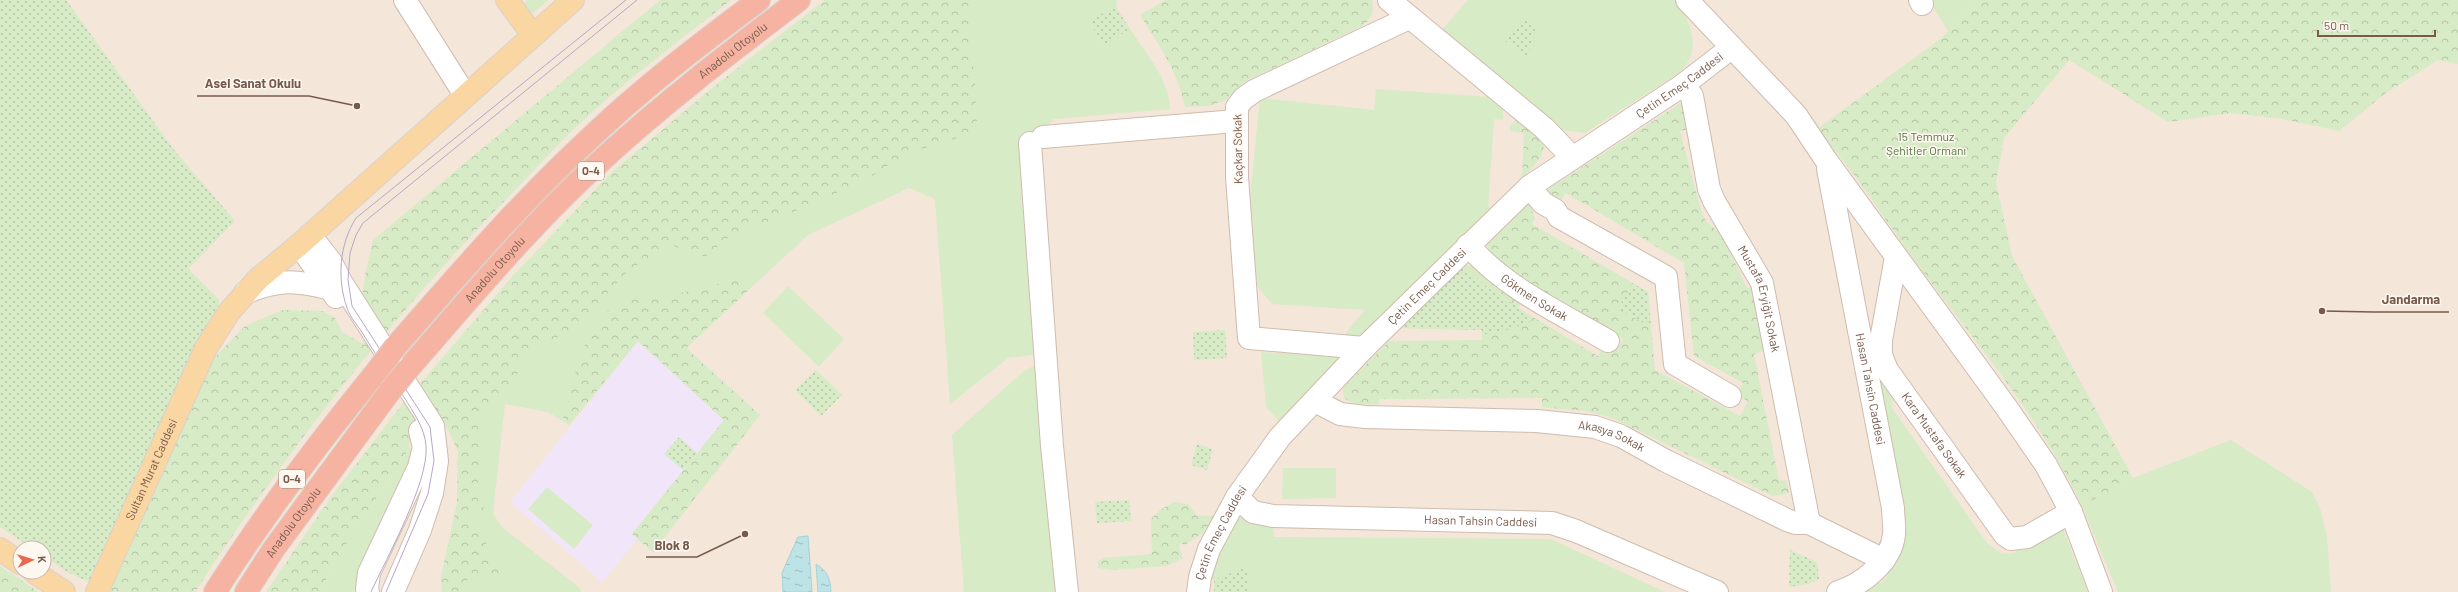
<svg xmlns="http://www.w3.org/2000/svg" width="2458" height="592" viewBox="0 0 2458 592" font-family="Barlow,sans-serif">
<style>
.residential{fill:#f4e6d8;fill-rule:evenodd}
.education{fill:#f1e6f9}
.grass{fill:#d7ebc7}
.forest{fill:url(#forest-crowns)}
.park{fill:url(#park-dots)}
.water{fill:url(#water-ripples);stroke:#a3d3d9}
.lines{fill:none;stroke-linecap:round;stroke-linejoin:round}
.minor-casing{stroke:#cfbcae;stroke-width:24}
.major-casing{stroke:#d9d1cd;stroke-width:24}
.highway-casing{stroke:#d9d1cd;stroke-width:24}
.minor{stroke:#fff;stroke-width:22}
.major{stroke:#fad6a3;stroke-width:22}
.highway{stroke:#f6b3a1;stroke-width:22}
.tram{stroke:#b7a6c8;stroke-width:1}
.highway-bridge-casing{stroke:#d9d1cd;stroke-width:24;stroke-linecap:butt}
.highway-bridge{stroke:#f6b3a1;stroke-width:22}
.labels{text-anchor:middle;stroke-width:3;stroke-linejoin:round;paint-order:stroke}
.shield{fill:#fff8f0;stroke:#a0897d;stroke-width:1}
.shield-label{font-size:11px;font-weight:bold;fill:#785a4c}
.street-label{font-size:12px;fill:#785a4c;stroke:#fff8f0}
.park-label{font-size:12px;fill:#537841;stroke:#fff8f0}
.leader{fill:none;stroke:#785a4c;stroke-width:1.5}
.callout-dot{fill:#785a4c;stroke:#fff8f0;stroke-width:1.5}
.callout-label{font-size:13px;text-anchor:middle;font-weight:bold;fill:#785a4c;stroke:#fff8f0;stroke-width:3;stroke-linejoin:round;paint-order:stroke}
</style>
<defs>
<pattern id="forest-crowns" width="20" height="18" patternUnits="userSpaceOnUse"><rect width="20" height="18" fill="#d7ebc7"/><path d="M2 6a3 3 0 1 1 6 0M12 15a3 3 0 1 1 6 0" fill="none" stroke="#b3c1a4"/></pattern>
<pattern id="park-dots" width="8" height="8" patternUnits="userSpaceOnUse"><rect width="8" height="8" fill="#d7ebc7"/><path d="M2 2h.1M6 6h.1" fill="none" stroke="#b3c1a4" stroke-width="1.8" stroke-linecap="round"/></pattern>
<pattern id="water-ripples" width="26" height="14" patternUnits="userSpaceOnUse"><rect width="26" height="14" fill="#bde3e7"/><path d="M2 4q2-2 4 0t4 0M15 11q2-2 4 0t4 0" fill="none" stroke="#9ebbbd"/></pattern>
</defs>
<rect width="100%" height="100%" fill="#fdf4e9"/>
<!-- residential -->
<path class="residential" d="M0,0h2458v592h-2458zM20,548h24v24h-24z"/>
<!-- education -->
<path class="education" d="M638,341l86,79 -92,114 6,5 -36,43 -92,-80z"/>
<!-- grass -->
<path class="grass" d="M528,0h20l-17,15 -7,-12z
M825,0h292l-1,6 -27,16 14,23 27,-16c17,26 38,48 40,80l-116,10 -24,24 16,210 -38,5 -58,46 -15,-205 -26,-11 -101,47 -122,113 74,67 -107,137 -21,-18 92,-114 -86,-79 -69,84 -21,-13 -43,-8 -12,110 10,14 77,60 1,4h-139l-1,-15 16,-73 1,-52 -9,-21 -30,-44 93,-110 100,-104 104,-88z
M1468,0h207c16,22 28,50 5,72l-95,61 -23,-3 -121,-99z
M1929,0h51l-32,31z
M1376,89l115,8 12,10v13l-9,-1 -6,86 3,5 -128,127 -19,-2 21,-25 -93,-6 -15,-18 -8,-78 11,-110 114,12z
M788,286l56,53 -25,28 -56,-54z
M1261,352l79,5 2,1 -61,65 -15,-16z
M1870,362l23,32 -1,14 95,135 15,11 13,-1 12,-16 32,-18 29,73h-224l19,-11 13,-17 5,-12 -4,-49z
M1034,366l4,1 28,225h-102l-12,-157 73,-65z
M2231,440l81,52 8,16 7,29 4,55h-213l-36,-86 51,-28z
M419,445l-65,147h-34l15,-31 74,-112z
M1283,468h53v30l-54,1z
M547,487l46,38 -19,24 -46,-40z
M1253,512l20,4 1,21 277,2 114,53h-451v-12l-4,-1 9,-27 18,-32z"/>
<!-- forest -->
<path class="forest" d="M660,0h71c-53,41 -107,82 -156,128 -22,21 -43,45 -65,67 -118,121 -223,255 -315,397h-89l107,-233 32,-33 38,-16 40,1 12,7 7,14 21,12 14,-18 -15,-27 3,-24 8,-35z
M825,0h146l-1,44 5,36 2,49 -7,5 -52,16 -18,8 -33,21 -83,37 -51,18 -27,22h-8l-29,-12 -41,27 -56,60 -46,20c-7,20 -17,52 -41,58l-6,13v12l5,10 -7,34 7,32 -3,2 -11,-8v14l14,17 5,20 11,8 5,13 -39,4 -3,12h-21l-1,-15 16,-73 1,-52 -9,-21 -30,-43 -10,61 -74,112 -15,31h-54l65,-95 69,-90 112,-130 100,-105 104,-87z
M1165,0h207c2,13 0,18 -10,26l-118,56 -20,19 -16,5 -23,1c-7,-35 -26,-62 -45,-92z
M1980,0h478v64l-20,-4 -55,35 -44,36 -57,-12 -51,-6 -63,9 -99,-62 -65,78 -8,44 16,74 121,222 -51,28c-40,-85 -102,-158 -158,-233 -36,-48 -67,-99 -107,-144l122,-89z
M1681,103l7,26 -8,2 22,83 5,8 15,13 25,53 9,-3 10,66 -12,3 25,127 7,-1 3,13 -16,3 -163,-79 -25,-6 -43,-4v-9l-163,1v5c-13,1 -24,2 -35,-6l-1,-10 46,-47 93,-1v-10l-80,-2 61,-63 13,2 47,33 -5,8 80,48 10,-15 10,7 5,-9 -127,-72 -10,-24 43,-40 6,15 -3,6 116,68 7,78 85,46 8,-15 -11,-6 6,-12 -49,-27 -10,-93 -118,-70 -5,7 -12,-5 1,-7z
M1517,119l21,16 6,11 -3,11 -19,23 2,-47 -14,-2v-5z
M727,280h10l12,10 -63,58 74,67 -107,137 -21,-18 92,-114 -86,-79 -69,84 -6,-5c9,-31 15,-71 34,-98 12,-17 36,-23 56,-26 26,-3 51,-5 74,-16z
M1174,502l14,2 9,12 18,-1 -11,17 -19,13 -5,-2 -1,4 4,11 -16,8 -55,4 -14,-2v-6l5,-4 49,-4 -1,-35 9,-9z
M0,566l39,26h-39z"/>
<!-- park -->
<path class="park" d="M0,0h66l108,150 61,71 -47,48 32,32 -129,282 -24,-11 -23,-16v-8h-12l-32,-21z
M1116,6l14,23 -27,16 -14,-24z
M1524,17l12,9 -9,33 -24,-20z
M1463,265l25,23 45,29 -5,7 -46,11v-5l-80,-2z
M1633,283l15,9 3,35 -33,-18z
M1225,330l2,28 -33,2 -1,-28z
M816,370l26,25 -21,21 -26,-26z
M679,437l18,16 -14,17 -19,-16z
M1197,444l16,5 -6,21 -16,-5z
M1129,500l2,21 -34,2 -2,-21z
M1790,550l27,12 2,17 -11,5 -19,3z
M1246,567l4,25h-36v-12z"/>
<!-- water -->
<path class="water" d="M808,536l4,56h-29l-1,-19 16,-36z
M816,564c12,8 14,14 15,28h-13z"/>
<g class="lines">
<defs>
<g id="minor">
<path d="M405,0l60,95"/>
<path d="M1389,0l155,128 28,29"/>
<path d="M1687,0l109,115 30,45 180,247 40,58 13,24 12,23 30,80"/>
<path d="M1920,0l2,4"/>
<path id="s1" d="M1683,85l9,11 17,93 5,12 48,82 47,240"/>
<path d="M1043,137l193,-16"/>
<path d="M1030,143l22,303 15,146"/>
<path id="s2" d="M1828,169l65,339c0,9 2,18 1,26 -2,27 -32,51 -56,58"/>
<path d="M1529,187l14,16 12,7 4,7 107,60 9,87 55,32"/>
<path d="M310,235l21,27 10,20 92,144 4,35 -5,32 -12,37 -27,62"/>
<path d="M299,245l37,52"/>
<path id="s3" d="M1468,245c37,43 92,68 140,96"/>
<path id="s4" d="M1896,257l-15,83v15l6,15 118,165 6,4 16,-2 44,-25"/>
<path d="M245,293c33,-14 51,-13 86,-4"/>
<path d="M1364,348l-115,-10 -12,-161v-70l6,-8 11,-8 155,-73"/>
<path id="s5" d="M1315,401l25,13 25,3 172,4 58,6 26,9 45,25 121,59 8,3h14l75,37"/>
<path id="s6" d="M1237,497l16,15 20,4 279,7 24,8 141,61"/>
<path d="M368,592l-1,-3 2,-16 50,-106 5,-20 -4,-16"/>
<path id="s7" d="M1198,592l2,-15 9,-28 28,-52 43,-60 84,-89 165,-161 154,-102 48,-37"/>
</g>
<g id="major">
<path d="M507,0l25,34"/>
<path d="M0,549l20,14"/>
<path d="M34,572l30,20"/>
<path id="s8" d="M97,592l109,-244 23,-36 29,-33 41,-34 274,-245"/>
</g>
<g id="highway">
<path d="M396,346c62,-71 123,-142 192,-206 53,-51 112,-96 171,-140"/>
<path id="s9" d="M408,369c63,-72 125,-147 196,-211 62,-57 128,-107 195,-158"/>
<path d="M215,592c49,-77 104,-150 162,-221"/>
<path id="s10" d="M246,592l27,-42 117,-159"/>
</g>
</defs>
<!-- minor casing -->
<use href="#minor" class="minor-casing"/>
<!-- major casing -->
<use href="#major" class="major-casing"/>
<!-- highway casing -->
<use href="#highway" class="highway-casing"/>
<!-- minor -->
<use href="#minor" class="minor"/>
<!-- major -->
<use href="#major" class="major"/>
<!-- highway -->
<use href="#highway" class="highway"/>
<!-- tram -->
<path class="tram" d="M371,592c16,-35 58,-110 55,-146 -1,-18 -13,-34 -22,-49 -14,-21 -28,-42 -41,-63 -5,-8 -13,-17 -16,-26 -10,-29 -8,-63 9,-90l270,-218
M386,592l42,-98 6,-33 -4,-34 -78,-121 -4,-26 2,-27 6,-18 7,-12 274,-223"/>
<defs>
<path id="highway-bridge" d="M377,371l19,-25
M390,391l18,-22"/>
</defs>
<!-- highway-bridge casing -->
<use href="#highway-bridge" class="highway-bridge-casing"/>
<!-- highway-bridge -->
<use href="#highway-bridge" class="highway-bridge"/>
</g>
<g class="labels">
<!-- shield labels -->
<g class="shield">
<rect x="578" y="162" width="26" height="18" rx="3"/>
<rect x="279" y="470" width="26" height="18" rx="3"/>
</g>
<g class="shield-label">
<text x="591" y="175">O-4</text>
<text x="292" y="483">O-4</text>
</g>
<!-- street labels -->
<g class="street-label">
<text dy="4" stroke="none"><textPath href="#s9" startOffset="456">Anadolu Otoyolu</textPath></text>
<text dy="4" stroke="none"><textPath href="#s7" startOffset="712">Çetin Emeç Caddesi</textPath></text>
<text transform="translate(1238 149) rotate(-91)" y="4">Kaçkar Sokak</text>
<text dy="4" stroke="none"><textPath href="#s9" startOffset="132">Anadolu Otoyolu</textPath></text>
<text dy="4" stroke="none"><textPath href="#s7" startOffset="388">Çetin Emeç Caddesi</textPath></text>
<text dy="4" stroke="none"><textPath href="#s3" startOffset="85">Gökmen Sokak</textPath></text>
<text dy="4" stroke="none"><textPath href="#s1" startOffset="231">Mustafa Eryiğit Sokak</textPath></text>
<text dy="4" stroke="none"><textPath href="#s2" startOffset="224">Hasan Tahsin Caddesi</textPath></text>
<text dy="4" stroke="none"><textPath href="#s4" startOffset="196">Kara Mustafa Sokak</textPath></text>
<text dy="4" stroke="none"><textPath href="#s5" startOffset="302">Akasya Sokak</textPath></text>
<text dy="4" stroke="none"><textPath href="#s8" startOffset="134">Sultan Murat Caddesi</textPath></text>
<text dy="4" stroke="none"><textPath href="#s6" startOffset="250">Hasan Tahsin Caddesi</textPath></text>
<text dy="4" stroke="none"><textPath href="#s10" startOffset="84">Anadolu Otoyolu</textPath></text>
<text dy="4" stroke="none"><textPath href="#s7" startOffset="64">Çetin Emeç Caddesi</textPath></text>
</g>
<!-- park labels -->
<g class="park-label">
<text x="1926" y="141">15 Temmuz<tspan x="1926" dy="14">Şehitler Ormanı</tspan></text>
</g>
</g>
<!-- callouts -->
<path class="leader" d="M357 106L309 96H197M2322 311L2374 312H2449M745 534L697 557H646"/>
<g class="callout-dot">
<circle cx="357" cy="106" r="4"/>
<circle cx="2322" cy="311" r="4"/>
<circle cx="745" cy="534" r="4"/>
</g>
<g class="callout-label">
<text x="253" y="88">Asel Sanat Okulu</text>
<text x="2411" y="304">Jandarma</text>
<text x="672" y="550">Blok 8</text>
</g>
<!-- north arrow -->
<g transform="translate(32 560) rotate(86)"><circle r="19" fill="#fff8f0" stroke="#c9b9ae"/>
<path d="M0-3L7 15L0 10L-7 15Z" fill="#e66a4f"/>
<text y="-6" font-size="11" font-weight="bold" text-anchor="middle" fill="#785a4c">K</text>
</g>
<!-- scale -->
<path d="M2318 30v6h117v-6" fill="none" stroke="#785a4c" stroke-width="2"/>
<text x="2324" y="30" font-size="12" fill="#785a4c" stroke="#fff8f0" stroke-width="3" paint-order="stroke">50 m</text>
</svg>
